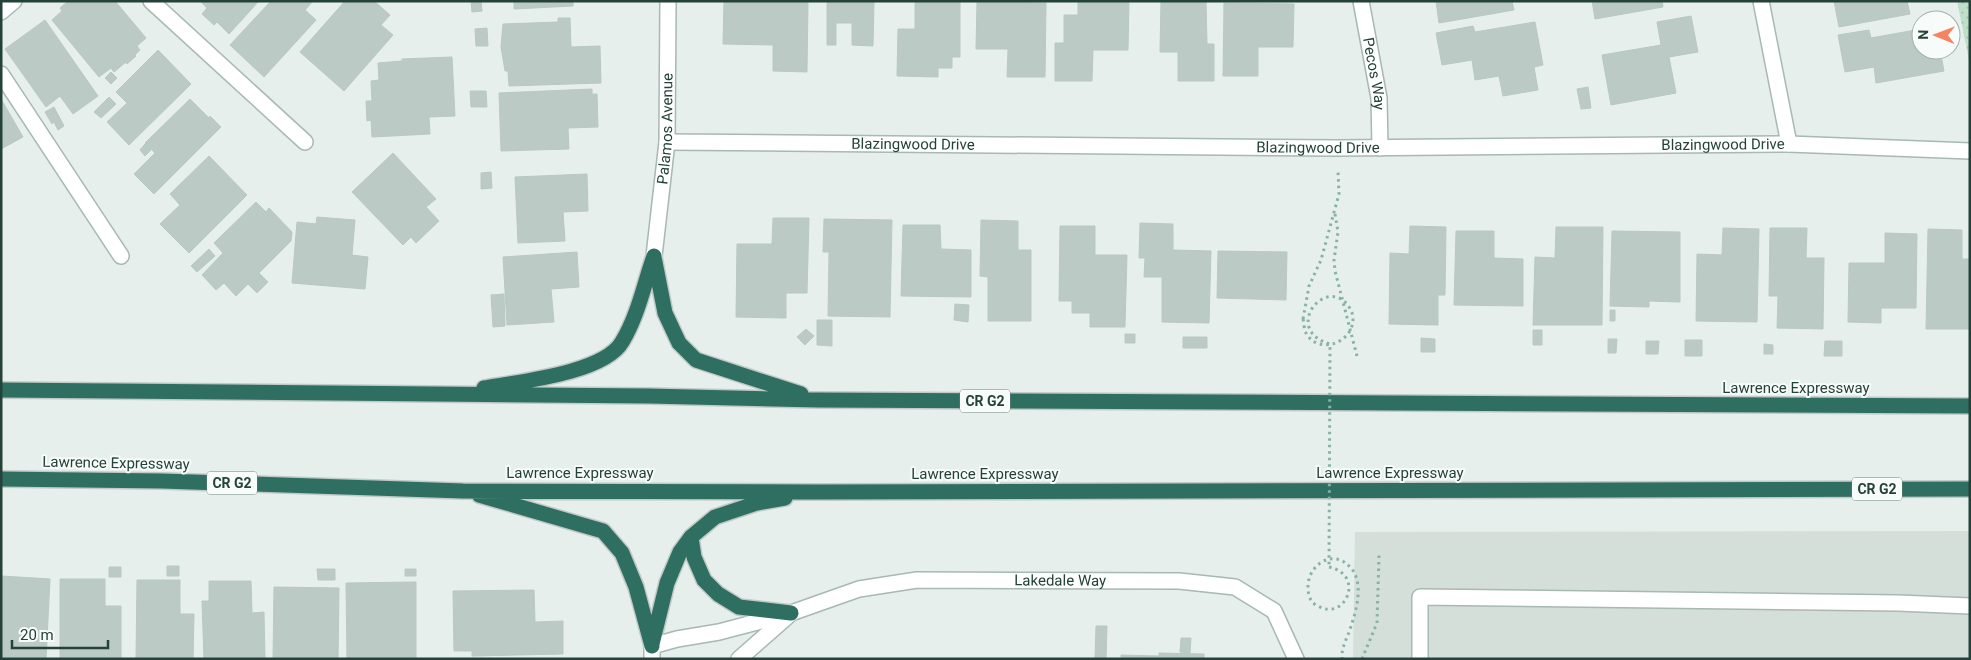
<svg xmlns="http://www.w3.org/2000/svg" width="1971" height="660" viewBox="0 0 1971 660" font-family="Roboto,sans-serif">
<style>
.built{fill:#d4dfda}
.grass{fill:url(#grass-dots)}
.building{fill:#bbcac4;stroke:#b8c9c2}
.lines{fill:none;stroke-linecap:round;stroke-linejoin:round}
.minor-casing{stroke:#a8b8b2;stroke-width:18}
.highway-casing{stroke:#c2cac8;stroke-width:18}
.path{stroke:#86b3a5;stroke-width:3;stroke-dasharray:2.5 4;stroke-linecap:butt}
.minor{stroke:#fff;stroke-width:15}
.highway{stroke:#2f6f62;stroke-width:15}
.path-bridge{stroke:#86b3a5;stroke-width:3;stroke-dasharray:2.5 4;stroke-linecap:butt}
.labels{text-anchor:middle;stroke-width:4;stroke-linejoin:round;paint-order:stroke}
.shield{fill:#f7fbf9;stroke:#637a73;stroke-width:1}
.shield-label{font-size:14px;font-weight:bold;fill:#24423a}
.street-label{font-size:15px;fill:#24423a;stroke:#f7fbf9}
</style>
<defs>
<pattern id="grass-dots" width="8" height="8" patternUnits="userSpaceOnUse" patternTransform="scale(1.25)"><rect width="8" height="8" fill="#bfe0c8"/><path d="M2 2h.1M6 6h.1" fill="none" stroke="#a4c1ad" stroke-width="1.8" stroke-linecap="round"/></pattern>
</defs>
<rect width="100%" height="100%" fill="#e6efeb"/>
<!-- built -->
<path class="built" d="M1970,531v128h-617l2,-127z"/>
<!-- grass -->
<path class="grass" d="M1957,1h13v64z"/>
<!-- building -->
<path class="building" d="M68,1h47l31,37 -9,8 3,4 -5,5 1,1 -9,8 -1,-2 -12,10 -3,-4 -12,9 -47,-57 10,-9 -2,-3z
M200,1h59l-30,33 -12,-12 -3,3 -12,-11 5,-6z
M271,1h42l-8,9 11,10 -52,57 -34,-32z
M345,1h29l16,14 -9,10 12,10 -49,56 -44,-39z
M471,1h10l1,10 -10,1z
M514,1h59v5l-59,3z
M724,1h84l-1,71 -34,-1v-26l-50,-1z
M827,1h47l-1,45 -21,-1v-22h-16v22h-9z
M915,1h45v56h-8v11h-14v9l-41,-1 1,-47h17z
M1078,1h51l-1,49h-35l-1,31h-37v-38h9v-28h14z
M1161,1h45l1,43h7v37h-36v-29h-18z
M1436,1h76l2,9 -75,13z
M1592,1h70l1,6 -68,12z
M1834,1h73l3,13 -71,13z
M977,2l69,1 -1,74h-38l1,-28h-32z
M1224,3l70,1 -1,43h-35v29h-35z
M1691,16l7,36 -29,5 7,36 -65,12 -9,-50 59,-10 -4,-23z
M558,18h12l1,29 29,-1 1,37 -92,3 -1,-15h-3l-4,-24 2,-23 55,-2z
M45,20l53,76 -25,18 -13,-18 -14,11 -41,-58z
M1535,22l8,43 -9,2 4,23 -35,6 -4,-20 -24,4 -3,-20 -30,5 -6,-32 37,-7 2,6z
M487,28l1,18h-12l-1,-17z
M1921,29v21h19l4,21 -68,12 -2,-16 -29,5 -7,-37 31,-5 2,8z
M158,50l33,34 -62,61 -22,-23 20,-19 -11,-11z
M452,57l3,59 -26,1 1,17 -58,3 -1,-17 -4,1 -1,-20h6l-1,-20 8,-1 -1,-17 24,-2v-2z
M111,72l6,6 -6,6 -6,-6z
M1588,87l3,21 -10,1 -4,-20z
M592,89v5h5l1,33 -30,1 1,21 -68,2 -2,-58z
M470,91h16l1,16h-16z
M109,97l7,7 -15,14 -7,-6z
M1,99l22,38 -22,12z
M190,99l19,19 1,-2 11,11 -67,67 -20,-20 21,-21 -10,-10z
M54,107l10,19 -6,4 -4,-8 -2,2 -7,-12z
M145,144l6,6 -6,6 -5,-6z
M393,153l43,46 -10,8 13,14 -23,22 -5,-6 -8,8 -51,-53z
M209,156l38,39 -58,58 -29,-29 20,-19 -10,-11z
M491,172l1,16 -11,1v-16z
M587,174l1,37 -25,1 2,29 -47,2 -3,-66z
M256,202l10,10 3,-4 23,24 -1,9 -32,32 9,9 -11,11 -9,-9 -12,12 -12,-13 -8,7 -14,-15 21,-22 -9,-10z
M317,217l38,3 -3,35 16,2 -3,32 -73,-6 5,-61 19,2z
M773,218h36l-2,75h-21v25l-50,-1 1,-73h35z
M824,219l68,1 -2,97 -62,-1 1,-64h-6z
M981,220l37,1v29h13v71h-43v-44l-8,-1z
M1140,223l33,1v26l38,1 -2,72 -47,-1v-45h-18l1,-19h-6z
M903,225h37l1,24 30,1v47l-70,-1z
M1060,226h35v29h32l-2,72h-35v-14h-18v-12h-13z
M1410,226l36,1 -1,68h-7v30l-49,-1 1,-71 19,1z
M1556,227h47l-1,98h-69l2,-68 20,1z
M1723,228l36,1 -2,93 -61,-1 1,-67 25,1z
M1770,228h37l-1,30h18l-1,71 -46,-1 1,-32h-9z
M1928,229l34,1v29h8v70h-44z
M1456,231h38v27l29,1v47l-69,-1z
M1612,231l68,1v70l-31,-1v6l-39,-1z
M1885,233l32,1 -1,74h-35v15l-33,-1 1,-59h36z
M209,249l6,7 -18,16 -6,-6z
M1218,251l69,1 -1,48 -69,-2z
M577,252l2,35 -28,2 3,33 -47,3 -4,-68z
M504,294l1,32 -12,1 -2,-32z
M955,304l14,1 -1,17 -14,-2z
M1610,310h5v11h-5z
M817,320h15v26l-15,-1z
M806,329l8,7 -9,9 -8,-8z
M1533,330h9v15h-9z
M1125,334h10v9h-10z
M1183,337h24v11h-24z
M1421,338l14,1v13h-14z
M1608,339h9l-1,14h-8z
M1685,340h17v16h-17z
M1646,341h13l-1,13h-12z
M1825,341h17v15h-18z
M1764,344l9,1v9h-9z
M167,566h12v10h-12z
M109,567h12v10h-12z
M317,569h18v11h-17z
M405,569h11v7h-11z
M1,576l49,3 -4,80h-45z
M60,579h45v27h16v53h-61z
M137,580h43v34h14l-1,45h-57z
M209,581h42l1,32 12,-1 1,47h-61l-2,-58h7z
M416,582v77h-69l-1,-76z
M274,587l65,1 -1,71h-65z
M534,590l1,32 28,-1v33l-91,2v-5h-18l-1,-60z
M1096,626h11l-1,33h-11z
M1181,638h10l-1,15 -10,-1z
M1159,653l45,1v5h-83v-4l38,1z"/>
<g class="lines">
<defs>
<g id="minor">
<path d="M151,1l154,141"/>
<path id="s1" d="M1361,1l18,97 1,50"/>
<path d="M1761,1l28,143"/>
<path d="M1,12l13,-11"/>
<path d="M1,74l120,182"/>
<path id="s2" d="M667,142l671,6 451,-4 181,7"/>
<path id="s3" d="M654,256l13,-114 1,-141"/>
<path id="s4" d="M652,659v-13l25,-7 42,-7 72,-19 68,-24 58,-9 262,1 56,6 39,24 22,48"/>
<path d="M739,659l50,-44"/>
<path d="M1420,659v-62l478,6 72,3"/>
</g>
<path id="highway" d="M654,257l11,56 14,30 17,17 105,34
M484,388c34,-6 120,-15 138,-46 16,-26 22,-58 32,-86
M1,390l648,6 169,4 1152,6
M1,479l161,2 301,10 356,1 1151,-3
M479,495l124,36 19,22 14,34 16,59
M691,537l3,20 10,23 14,14 21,13 52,6
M652,644l15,-61 13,-31 11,-15 24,-20 42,-14 28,-5"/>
</defs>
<!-- minor casing -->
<use href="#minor" class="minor-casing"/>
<!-- highway casing -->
<use href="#highway" class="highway-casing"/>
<!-- path -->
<path class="path" d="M1335,214l3,18 -4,28 1,11 22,85
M1303,319l6,-33 12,-26 18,-66 -1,-23
M1329,567c37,8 16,55 -11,39 -5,-2 -8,-6 -9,-11 -7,-26 22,-49 41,-28 14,14 7,42 1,59 -3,12 -10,20 -9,33
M1362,659l15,-36 2,-68"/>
<!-- minor -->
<use href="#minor" class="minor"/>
<!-- highway -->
<use href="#highway" class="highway"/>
<!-- path-bridge -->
<path class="path-bridge" d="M1303,319c1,4 1,9 2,12 11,25 48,13 48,-12 0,-7 -4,-13 -8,-17 -24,-22 -61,29 -15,42l-1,223"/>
</g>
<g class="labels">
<!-- shield labels -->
<g class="shield">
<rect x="960" y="389.5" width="50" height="23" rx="4"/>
<rect x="207" y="471.5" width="50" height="23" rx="4"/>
<rect x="1852" y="477.5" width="50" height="23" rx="4"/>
</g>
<g class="shield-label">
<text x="985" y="406">CR G2</text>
<text x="232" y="488">CR G2</text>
<text x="1877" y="494">CR G2</text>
</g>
<!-- street labels -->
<g class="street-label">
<text dy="5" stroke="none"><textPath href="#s1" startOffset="74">Pecos Way</textPath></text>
<text dy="5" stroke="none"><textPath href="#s3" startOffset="128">Palamos Avenue</textPath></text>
<text dy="5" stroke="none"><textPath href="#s2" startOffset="246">Blazingwood Drive</textPath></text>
<text dy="5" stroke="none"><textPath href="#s2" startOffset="1056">Blazingwood Drive</textPath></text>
<text dy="5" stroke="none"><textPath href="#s2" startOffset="651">Blazingwood Drive</textPath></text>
<text x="1796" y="393">Lawrence Expressway</text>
<text transform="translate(116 463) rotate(1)" y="5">Lawrence Expressway</text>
<text x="580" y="478">Lawrence Expressway</text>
<text x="1390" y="478">Lawrence Expressway</text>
<text x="985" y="479">Lawrence Expressway</text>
<text dy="5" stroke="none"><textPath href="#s4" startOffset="430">Lakedale Way</textPath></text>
</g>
</g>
<!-- border -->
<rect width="1971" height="660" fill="none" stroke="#24423a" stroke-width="5"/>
<!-- north arrow -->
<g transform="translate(1936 35) rotate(271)"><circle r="24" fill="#f7fbf9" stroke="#a3b1ad"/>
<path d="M0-4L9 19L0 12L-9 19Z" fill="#f4845f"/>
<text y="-8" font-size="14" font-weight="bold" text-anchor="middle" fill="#24423a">N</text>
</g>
<!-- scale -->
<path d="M12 640v8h96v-8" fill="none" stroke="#24423a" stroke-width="2.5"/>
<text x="20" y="640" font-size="15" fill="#24423a" stroke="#f7fbf9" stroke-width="4" paint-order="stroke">20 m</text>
</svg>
